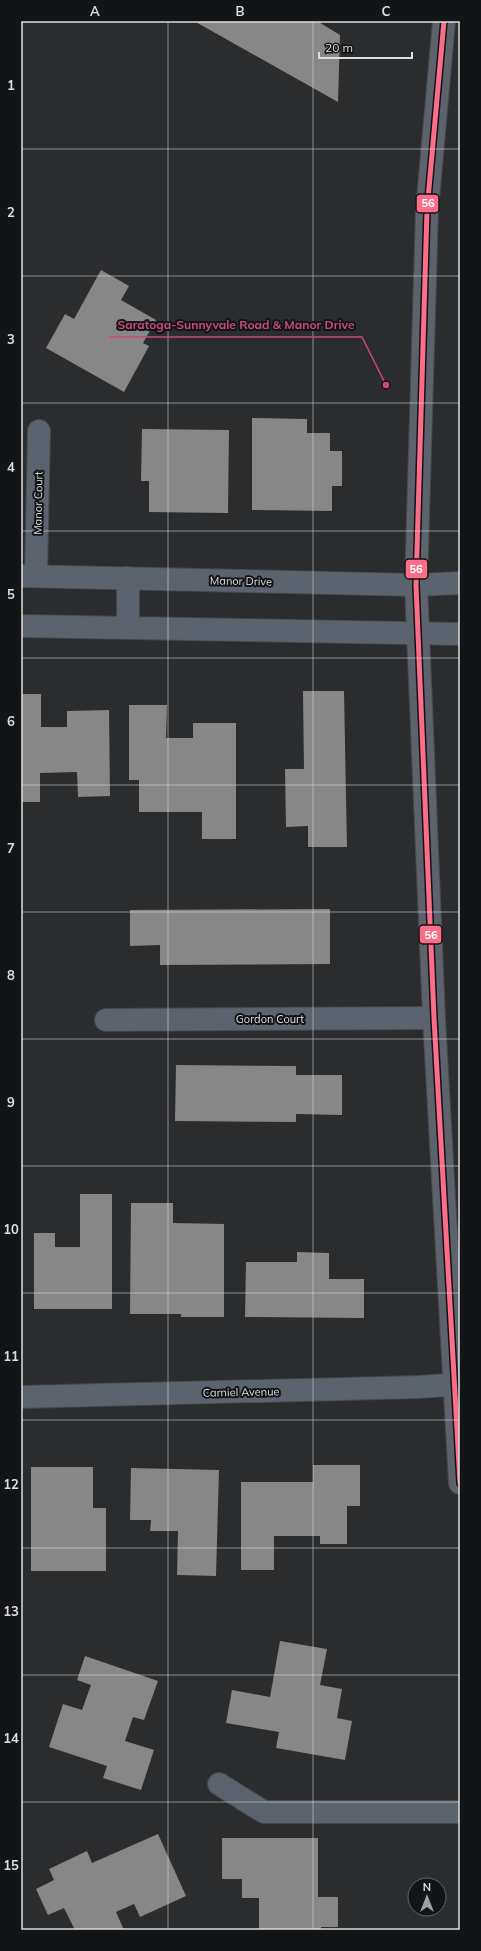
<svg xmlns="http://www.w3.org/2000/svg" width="481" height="1951" viewBox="0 0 481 1951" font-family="Mulish,sans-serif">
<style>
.building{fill:#878788}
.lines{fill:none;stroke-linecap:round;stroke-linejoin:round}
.minor-casing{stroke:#47484a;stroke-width:24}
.primary-casing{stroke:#47484a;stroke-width:24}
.minor{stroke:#5b636f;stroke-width:22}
.primary{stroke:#5d636d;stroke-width:22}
.bus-1-casing{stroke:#131415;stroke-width:8}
.bus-1{stroke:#fb6d88;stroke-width:5}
.grid{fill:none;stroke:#dcdee0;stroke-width:1;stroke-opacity:0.55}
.labels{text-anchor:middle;stroke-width:4;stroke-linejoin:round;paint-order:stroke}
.street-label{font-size:11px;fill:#dcdee0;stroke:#131415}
.leader{fill:none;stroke:#c84a7c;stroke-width:1.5}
.callout-dot{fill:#c84a7c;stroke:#131415;stroke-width:1.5}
.callout-label{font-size:12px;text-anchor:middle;font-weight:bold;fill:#c84a7c;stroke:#131415;stroke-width:4;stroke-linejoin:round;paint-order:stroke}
.line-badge{stroke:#131415;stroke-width:1.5}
.badge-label{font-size:11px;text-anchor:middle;font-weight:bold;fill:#fff}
.neatline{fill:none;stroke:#dcdee0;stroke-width:1.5}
.grid-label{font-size:13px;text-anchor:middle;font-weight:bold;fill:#dcdee0}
</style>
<rect width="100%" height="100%" fill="#2a2c2e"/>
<!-- building -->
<path class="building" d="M194,21h123l23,14 -2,67z
M101,270l28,16 -8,14 35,20 -13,23 6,3 -25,46 -78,-44 19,-34 9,5z
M252,418l55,1v14h23v18h12v35h-10v25l-80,-1z
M142,429l87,1 -1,83 -79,-1v-31h-8z
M303,691h41l3,156h-39v-21l-22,1 -1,-58h19z
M21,694h20v33h26v-16l42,-1 1,86 -32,1 -1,-25 -37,1v29h-19z
M129,705h38l-1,33h27v-15h43v116h-34v-27h-63v-32h-10z
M330,909v55l-170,1v-20l-30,1v-36z
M176,1065l120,1v9h46v40l-46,-1v8l-121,-1z
M80,1194h32v115h-78v-76h21v14h25z
M131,1203h42v20l51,1v93h-43v-3h-51z
M297,1252l32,1v26h35v39l-119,-1 1,-55h51z
M313,1465h47v41h-13v38h-27v-8h-46v34h-33v-88h72z
M31,1467h62v41h13v63h-75z
M131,1468l88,2 -3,106 -39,-1 1,-44h-28l1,-11h-21z
M280,1641l47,8 -7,36 22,4 -5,29 15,3 -7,39 -69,-12 3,-16 -53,-9 6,-33 38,7z
M85,1656l73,25 -14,39 -11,-3 -8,24 29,9 -13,40 -38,-12 4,-12 -58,-19 14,-43 19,6 9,-25 -14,-5z
M158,1834l28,62 -46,21 -6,-13 -18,8 8,18h-49l-11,-22 -16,7 -12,-26 18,-9 -5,-11 38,-18 5,12z
M222,1838h96v59h20v30h-17v3h-62v-32h-17v-19h-20z"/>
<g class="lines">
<defs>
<path id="minor" d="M21,576l395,9 44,-2
M36,576l3,-145
M128,578v49
M21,626l439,8
M106,1020l328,-2
M21,1397l398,-10 41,-3
M219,1784l45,28h196"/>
<path id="primary" d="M444,21l-17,189 -11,375 18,433 26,465"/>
</defs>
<!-- minor casing -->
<use href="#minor" class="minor-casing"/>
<!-- primary casing -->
<use href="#primary" class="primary-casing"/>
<!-- minor -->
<use href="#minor" class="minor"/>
<!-- primary -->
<use href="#primary" class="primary"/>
<defs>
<path id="bus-1" d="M444,21l-17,189 -11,375 18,433 26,465"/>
</defs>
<!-- bus-1 casing -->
<use href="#bus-1" class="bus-1-casing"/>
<!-- bus-1 -->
<use href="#bus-1" class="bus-1"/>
</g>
<!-- grid -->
<path class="grid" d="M168,21v1909M313,21v1909M21,149h439M21,276h439M21,403h439M21,531h439M21,658h439M21,785h439M21,912h439M21,1039h439M21,1166h439M21,1293h439M21,1420h439M21,1548h439M21,1675h439M21,1802h439"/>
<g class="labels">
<!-- street labels -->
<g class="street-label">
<text transform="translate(38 503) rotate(-89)" y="4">Manor Court</text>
<text transform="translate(241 581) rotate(1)" y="4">Manor Drive</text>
<text x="270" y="1023">Gordon Court</text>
<text transform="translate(241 1392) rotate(-1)" y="4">Carniel Avenue</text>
</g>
</g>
<!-- callouts -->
<path class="leader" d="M386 385L362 337H109"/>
<circle class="callout-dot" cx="386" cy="385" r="4"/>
<g class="callout-label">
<text x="236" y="329">Saratoga-Sunnyvale Road &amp; Manor Drive</text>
</g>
<g class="line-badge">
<rect x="416" y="194" width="23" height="19" rx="4" fill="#fb6d88"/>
<rect x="405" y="559" width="23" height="20" rx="4" fill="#fb6d88"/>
<rect x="419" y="925" width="23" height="19" rx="4" fill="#fb6d88"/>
</g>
<g class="badge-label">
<text x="428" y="207">56</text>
<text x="416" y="573">56</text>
<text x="431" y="939">56</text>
</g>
<!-- border -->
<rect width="481" height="1951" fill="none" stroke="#131415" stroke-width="44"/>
<!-- north arrow -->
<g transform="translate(427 1897)"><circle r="19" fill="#131415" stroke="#636566"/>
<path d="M0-3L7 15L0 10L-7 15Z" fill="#9ea0a2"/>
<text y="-6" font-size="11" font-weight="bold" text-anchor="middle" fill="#dcdee0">N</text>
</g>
<!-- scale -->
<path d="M319 52v6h93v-6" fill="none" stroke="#dcdee0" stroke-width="2"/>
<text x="325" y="52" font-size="12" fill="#dcdee0" stroke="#131415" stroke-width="3" paint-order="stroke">20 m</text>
<rect x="22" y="22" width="437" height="1907" class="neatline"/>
<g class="grid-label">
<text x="95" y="16">A</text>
<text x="240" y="16">B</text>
<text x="386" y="16">C</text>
<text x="11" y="90">1</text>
<text x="11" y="217">2</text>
<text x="11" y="344">3</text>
<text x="11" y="472">4</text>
<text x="11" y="599">5</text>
<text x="11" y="726">6</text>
<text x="11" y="853">7</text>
<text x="11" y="980">8</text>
<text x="11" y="1107">9</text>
<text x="11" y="1234">10</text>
<text x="11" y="1361">11</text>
<text x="11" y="1489">12</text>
<text x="11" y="1616">13</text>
<text x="11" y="1743">14</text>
<text x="11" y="1870">15</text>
</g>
</svg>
